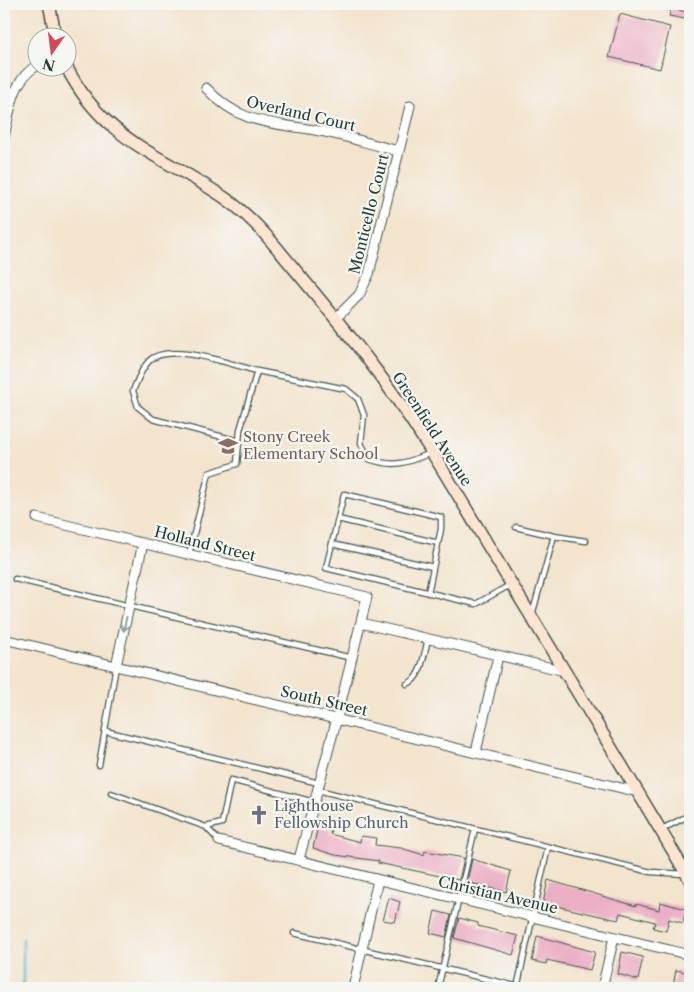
<svg xmlns="http://www.w3.org/2000/svg" width="694" height="992" viewBox="0 0 694 992" font-family="'Libre Caslon Text',serif">
<style>
.lines{fill:none;stroke-linecap:round;stroke-linejoin:round}
.stream{stroke:#59b7d7;stroke-width:2.5}
.building{fill:#ecaec5}
.lane-casing{stroke:#3f564b;stroke-width:7}
.street-casing{stroke:#3f564b;stroke-width:11}
.secondary-casing{stroke:#3f564b;stroke-width:14}
.lane{stroke:#fff;stroke-width:4.5}
.street{stroke:#fff;stroke-width:9}
.secondary{stroke:#fde4d1;stroke-width:11}
.oneway{stroke:#8f9e9a}
.labels{text-anchor:middle;stroke-width:4.5;stroke-linejoin:round;paint-order:stroke}
.street-label{font-size:15px;fill:#1f3d34;stroke:#f6f6f2}
.education-label{font-size:15px;fill:#785e54;stroke:#f6f6f2;text-anchor:start}
.worship-label{font-size:15px;fill:#5b616d;stroke:#f6f6f2;text-anchor:start}
</style>
<rect width="100%" height="100%" fill="#f6f6f2"/>
<filter id="ink" filterUnits="userSpaceOnUse"><feTurbulence type="fractalNoise" baseFrequency=".02" numOctaves="2"/><feDisplacementMap in="SourceGraphic" scale="10" xChannelSelector="R" yChannelSelector="G"/><feConvolveMatrix kernelMatrix="1 2 1 2 8 2 1 2 1" color-interpolation-filters="sRGB"/></filter>
<filter id="wash" filterUnits="userSpaceOnUse"><feTurbulence type="fractalNoise" baseFrequency=".0096" numOctaves="4" result="noise"/><feDisplacementMap in="SourceGraphic" scale="20" xChannelSelector="R" yChannelSelector="G"/><feGaussianBlur stdDeviation="1.12" result="paint"/><feColorMatrix in="noise" values="0 0 0 0 0 0 0 0 0 0 0 0 0 0 0 0 0 1.4 0 .05"/><feComposite in="paint" operator="in"/></filter>
<g filter="url(#wash)">
<rect width="100%" height="100%" fill="#f3e4cd"/>
<g class="lines">
<!-- stream -->
<path class="stream" d="M23,939v49"/>
</g>
<g id="blocks">
<!-- building -->
<path class="building" d="M671,8l19,5v7l-21,-4z
M620,14l50,13 -10,42 -51,-12z
M318,826l13,4 -1,4 30,8 1,-6 15,2 -1,7 26,3 23,7 1,-4 39,7 -5,22 -81,-17 1,-2 -44,-6 -22,-7z
M472,859l39,12 -5,21 -39,-10z
M548,880l88,26v-2l23,6 1,-8 26,7 -3,14 -14,-4 -3,12 -13,-3 2,-6 -35,-9 -2,7 -75,-17z
M389,898l11,4 -5,20 -12,-2z
M435,911l16,4 -5,22 -16,-4z
M459,918l19,5v3l40,10 -5,19 -59,-17z
M537,936l58,16 -5,18 -43,-10 -1,4 -14,-3z
M622,952l21,5 -5,23 -20,-6z
M676,970l14,3 -2,15 -15,-2z"/>
</g>
</g>
<g filter="url(#ink)">
<use href="#blocks" fill-opacity="0" stroke="#3f564b" stroke-width="1"/>
<g class="lines">
<defs>
<path id="lane" d="M4,87l11,5
M239,441l-86,-22 -15,-12 -5,-16c4,-10 8,-22 16,-30 19,-20 83,4 108,10
M338,519l100,24
M516,527l38,9 -22,79
M554,536l32,5
M332,544l101,23
M189,554l20,-81 28,-9 3,-34 17,-59 89,18 12,10 6,16 -3,28 8,16c26,9 37,4 62,-6
M15,579l337,79
M428,593l13,-64v-12l-97,-23 -18,74 150,36 34,-19
M407,684c15,-5 17,-31 21,-45
M105,731l214,52
M99,765l17,-99
M318,790l333,82 34,2
M111,793l95,34 13,14
M206,827l16,-4 9,-43 83,22
M662,829l28,-14
M294,933l230,55
M438,988l37,-159
M517,988l31,-141"/>
<path id="street" d="M206,88c35,38 67,34 114,43 27,5 53,14 79,20
M4,137c6,-26 8,-58 34,-72
M335,319l24,-24 10,-21 41,-168
M37,518l330,79 -30,121 -38,141
M361,623l204,48
M4,639l634,153
M116,666l27,-123
M476,752l22,-96
M219,841l471,114
M353,988l25,-108
M602,988l12,-51"/>
<path id="secondary" d="M49,4l7,34
M67,68c38,74 94,86 158,130 19,13 37,32 52,50 32,39 65,77 95,117 53,69 95,147 140,220 60,98 120,196 178,295"/>
</defs>
<!-- lane casing -->
<use href="#lane" class="lane-casing"/>
<!-- street casing -->
<use href="#street" class="street-casing"/>
<!-- secondary casing -->
<use href="#secondary" class="secondary-casing"/>
<!-- lane -->
<use href="#lane" class="lane"/>
<!-- street -->
<use href="#street" class="street"/>
<!-- secondary -->
<use href="#secondary" class="secondary"/>
</g>
<!-- one-way arrows -->
<defs><path id="oneway-shaft" d="M-6 0H5M1.5-3L5.5 0L1.5 3" fill="none" stroke-width="1.6" stroke-linecap="round" stroke-linejoin="round" transform="scale(1.25)"/></defs>
<use class="oneway" href="#oneway-shaft" transform="translate(125 624) rotate(102)"/>
</g>
<!-- icons -->
<defs>
<symbol id="school-bare" viewBox="-9 -9 18 18"><path d="M0-5L7-2L0 1L-7-2ZM-4 1L0 2.5L4 1V4Q0 6-4 4Z" fill="#8d6e63" stroke="#f6f6f2" stroke-width="2.5" paint-order="stroke"/></symbol>
<symbol id="church-bare" viewBox="-9 -9 18 18"><path d="M-1.2-6h2.4v3.5h3.3v2.4h-3.3V6h-2.4V-.1h-3.3v-2.4h3.3Z" fill="#6b7280" stroke="#f6f6f2" stroke-width="2.5" paint-order="stroke"/></symbol>
</defs>
<g fill-rule="evenodd">
<use href="#school-bare" x="214" y="432" width="28" height="28"/>
<use href="#church-bare" x="245" y="801" width="28" height="28"/>
</g>
<g class="labels">
<!-- street labels -->
<g class="street-label">
<text transform="translate(301 114) rotate(13)" y="5">Overland Court</text>
<text transform="translate(369 214) rotate(-76)" y="5">Monticello Court</text>
<text transform="translate(432 429) rotate(57)" y="5">Greenfield Avenue</text>
<text transform="translate(205 544) rotate(14)" y="5">Holland Street</text>
<text transform="translate(324 701) rotate(13)" y="5">South Street</text>
<text transform="translate(498 895) rotate(13)" y="5">Christian Avenue</text>
</g>
<!-- education labels -->
<g class="education-label">
<text x="243" y="442">Stony Creek<tspan x="243" dy="17">Elementary School</tspan></text>
</g>
<!-- worship labels -->
<g class="worship-label">
<text x="274" y="811">Lighthouse<tspan x="274" dy="17">Fellowship Church</tspan></text>
</g>
</g>
<!-- margin -->
<rect width="694" height="992" fill="none" stroke="#f6f6f2" stroke-width="20"/>
<!-- north arrow -->
<g transform="translate(52 52) rotate(194)"><circle r="24" fill="#f6f6f2" stroke="#a0aca6"/>
<path d="M0-4L9 19L0 12L-9 19Z" fill="#d1495b"/>
<text y="-8" font-size="14" font-weight="bold" text-anchor="middle" fill="#1f3d34">N</text>
</g>
</svg>
